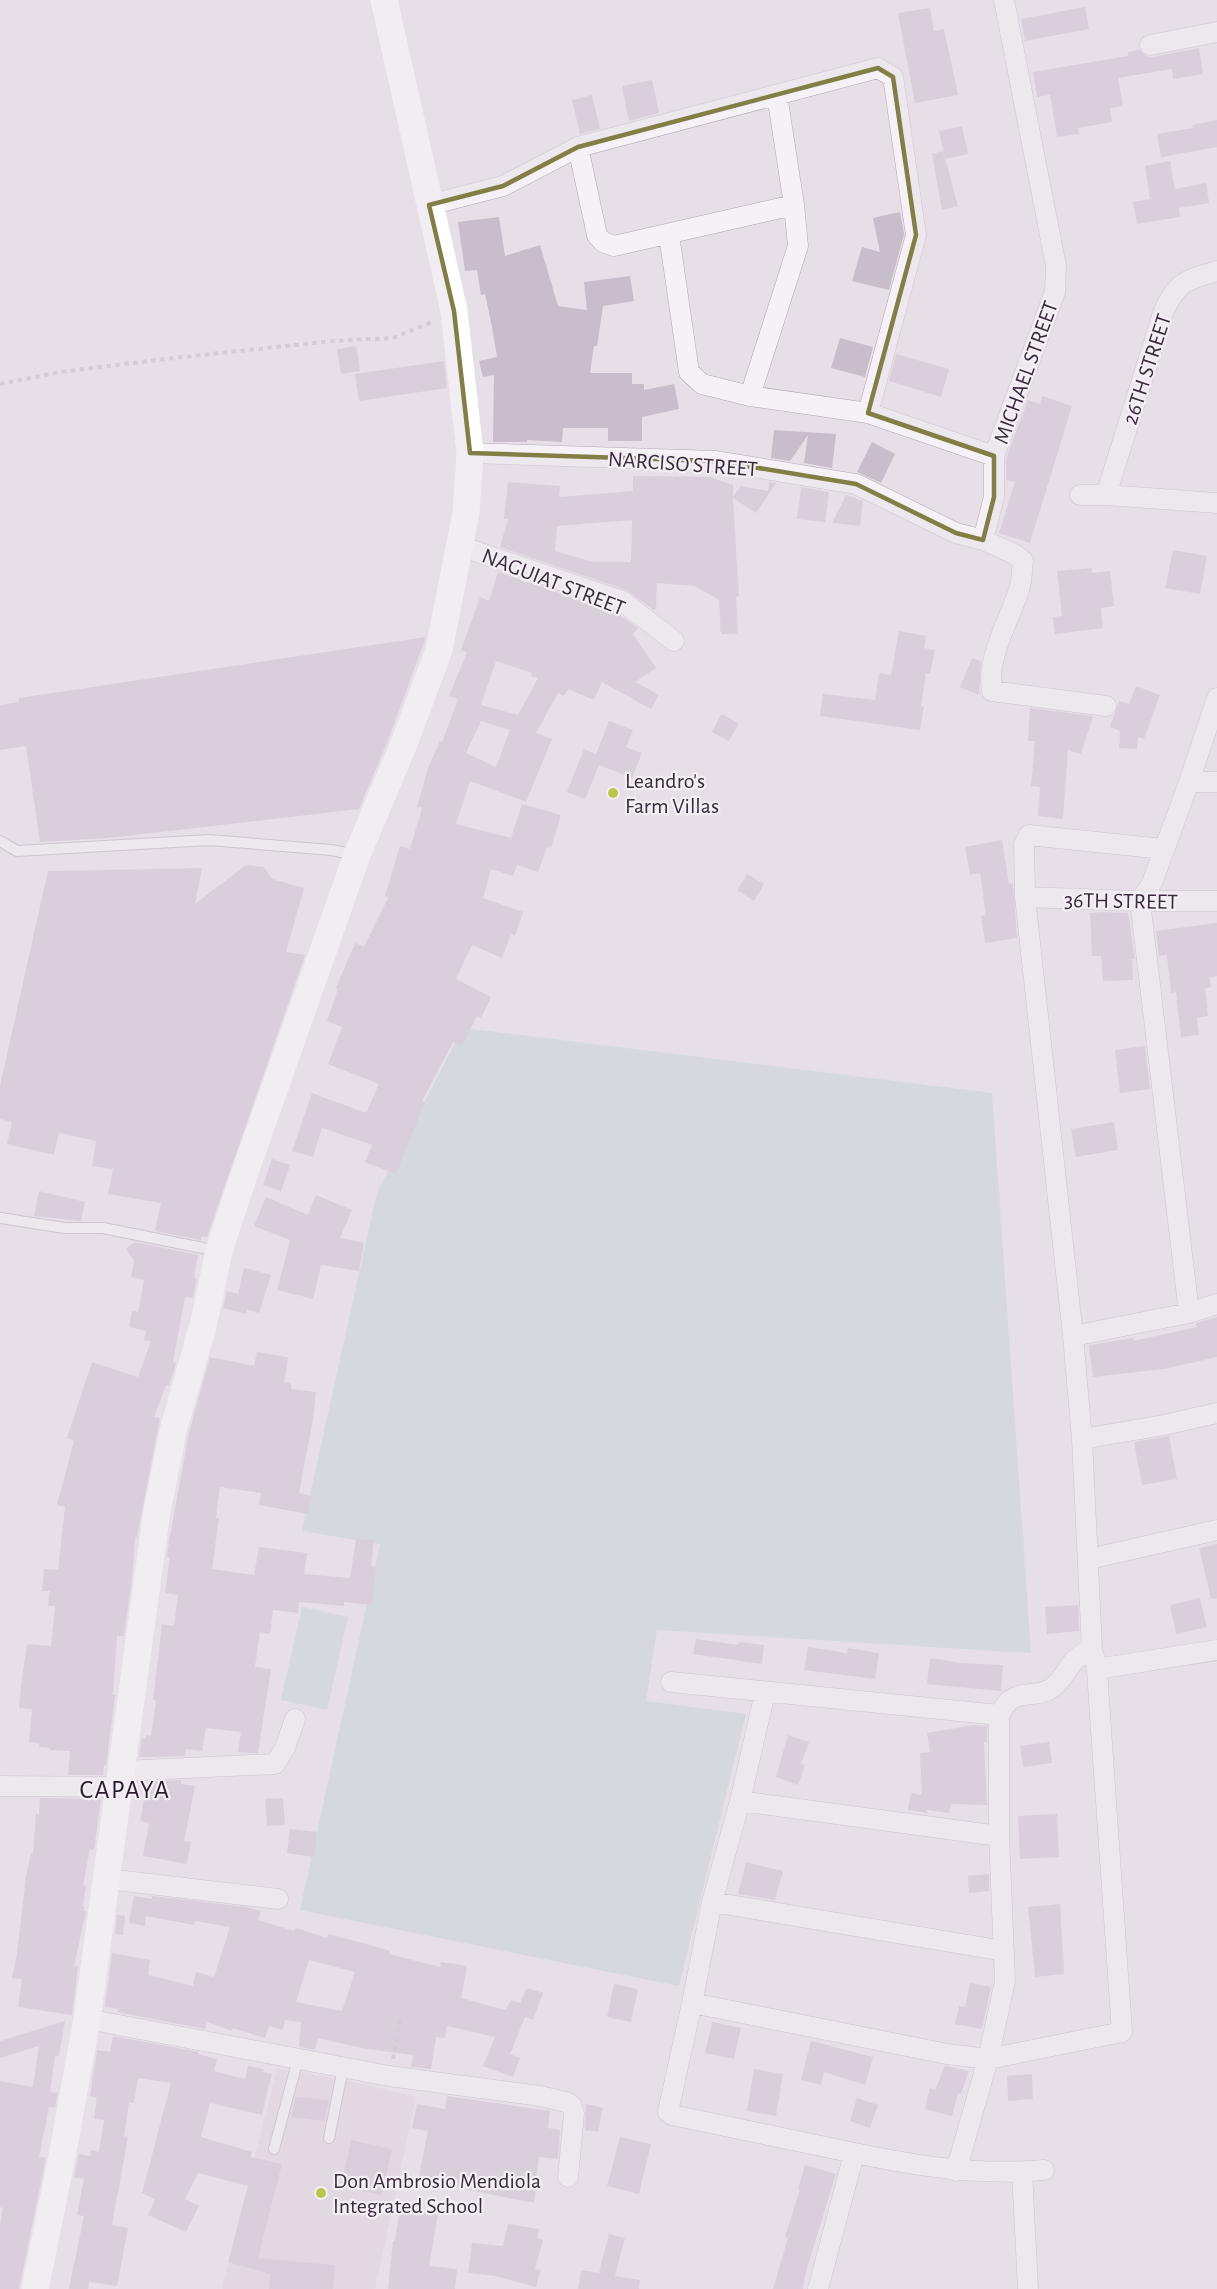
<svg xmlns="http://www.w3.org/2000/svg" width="1217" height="2289" viewBox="0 0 1217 2289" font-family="'Alegreya Sans',sans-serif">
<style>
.built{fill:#dbd1dc}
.green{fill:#c1d1d1}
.building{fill:#c8bdca;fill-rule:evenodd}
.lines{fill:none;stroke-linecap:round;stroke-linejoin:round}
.lane-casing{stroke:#b3a8b4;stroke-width:12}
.street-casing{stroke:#b3a8b4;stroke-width:21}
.path{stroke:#bdb5bf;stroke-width:4;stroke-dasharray:4.5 4.5;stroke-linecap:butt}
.lane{stroke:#f5f1f6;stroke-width:10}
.street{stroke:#f5f1f6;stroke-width:20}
.secondary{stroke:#fff;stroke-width:27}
.marked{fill:none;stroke:#817f45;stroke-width:4.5;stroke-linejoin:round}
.poi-dot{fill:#bbc64b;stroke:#f4eef5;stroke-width:2}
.labels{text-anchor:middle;stroke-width:4.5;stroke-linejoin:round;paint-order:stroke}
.street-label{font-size:22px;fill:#3b293e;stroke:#f4eef5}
.poi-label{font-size:22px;fill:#3b293e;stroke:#f4eef5;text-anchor:start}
.quarter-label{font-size:26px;letter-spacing:1.5px;fill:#2c1b2e;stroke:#f4eef5}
</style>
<rect width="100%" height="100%" fill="#e6dfe7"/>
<!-- built -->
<path class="built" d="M277,2069l64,10 75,18 -41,192h-153z"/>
<!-- green -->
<path class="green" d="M463,1028l529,65 39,560 -374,-23 -11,71 100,13 -67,272 -379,-76 80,-366 -78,-13 75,-338z
M302,1607l46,10 -21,93 -46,-10z"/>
<!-- building -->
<path class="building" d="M1085,7l4,22 -64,12 -4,-22z
M930,8l4,23 10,-2 14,66 -43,8 -17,-90z
M1199,48l4,26 -30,5 -1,-10 -54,9 5,28 -13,2 2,14 -34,6 1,6 -22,3 -7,-42 -13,2 -4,-25 95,-16v-4l12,-2 6,6 6,1z
M652,80l7,33 -30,8 -7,-35z
M592,95l8,34 -20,5 -8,-34z
M1217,120v27l-56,10 -4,-23 36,-6 -1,-3z
M962,126l6,28 -23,5 -6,-28z
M943,151l15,55 -16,4 -10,-56z
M1170,161l5,28 31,-6 3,20 -30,5 1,9 -43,7 -4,-22 17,-3 -5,-33z
M900,212l4,22 -15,56 -37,-9 10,-34 18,5 -7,-34z
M499,217l6,39 35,-11 18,61 29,4 -3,-28 46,-6 4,25 -31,5 -6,40h-3l-4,27h42v11h12v6l30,-6 5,25 -37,8v24h-34v-13h-45l-1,14 -35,-2v2h-34l1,-67 -11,2 -4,-16 18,-4 -5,-30 -7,-33 -4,1 -4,-25 -12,1 -7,-49z
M840,338l33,9 -8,30 -34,-9z
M356,346l4,25 -19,3 -4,-25z
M896,354l53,15 -8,28 -52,-16z
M444,361l3,27 -88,13 -4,-27z
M1042,396l30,10 -42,137 -31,-10 16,-51 -9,-2v-20l5,-15 17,-45 12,4z
M774,430l62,4 -4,34 -28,-5 4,-28 -18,26 -19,-3z
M872,442l23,12 -14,29 -24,-11z
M633,476l78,1 22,8v12l8,-11 27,5 1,-9 7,1 -20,30 -23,-15 6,98 -3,1 2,37h-17l-2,-34 -24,-14 -38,-3 -1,25 -2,2 -28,-20 -126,-43 8,-28h-4l4,-37 52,4 -1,11 74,-6zM632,520l-1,42h-38l-38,-11 2,-25z
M801,487l28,5 -4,30 -28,-3z
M846,495l17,6 -3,25 -28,-3z
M1173,550l34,6 -7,38 -35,-6z
M1092,568v5l18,-2 4,35 -13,2 2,20 -48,6 -2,-17 9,-1 -5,-45z
M498,572l118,40 22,16 -5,6 23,34 -21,14 24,13 -8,14 -49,-27 -8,18 -26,-11 -4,7 -6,-3 -22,40 16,6 -26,63 -56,-21 -14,43 55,14 11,-34 39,11 -10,33 -4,-1 -9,25 -21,-7 -4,11 -22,-7 -8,29 40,14 -8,24 -4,-2 -9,24 -30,-13 -16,34 35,18 -10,21 -4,-2 -15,30 -9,-4 -31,59 3,1 -29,72 -31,-12 7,-17 -50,-17 -9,29 -21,-6 20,-58 54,20 13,-29 -51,-20 14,-37 -15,-6 11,-32 -2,-1 19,-45 9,4 24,-49 -3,-2 15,-50 10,3 12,-41 -5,-1 11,-39 12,-27 2,1 16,-43 -9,-3 18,-44 -6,-2 19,-53 9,4zM496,661l36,12 -1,3 7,2 -20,37 -37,-10zM481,721l29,9 -14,37 -30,-14z
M899,631l27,5 -2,12 11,2 -5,24 -4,-1 -5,33 3,1 -4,23 -100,-14 3,-22 52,6 4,-27 12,2z
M426,637l-38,103 -29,69 -250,29 -69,4 -14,-96 -26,4v-45l19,-3v-4z
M972,658l9,3 -2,34 -19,-8z
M1136,686l24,9 -16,44 -6,-2 -1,12 -18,-1 1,-17 -10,-4 9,-26 10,3z
M1030,708l63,8 -12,38 -13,-4 -5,69 -25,-3 2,-29 -9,-1 4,-45h-7z
M721,714l18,9 -10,18 -17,-9z
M609,721l24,9 -7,17 16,6 -10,25 -33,-13 -14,34 -18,-7 17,-43 12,5z
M1002,840l7,44 4,-1 4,55 -32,5 -4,-27 5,-1 -6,-42 -10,2 -5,-28z
M246,865l18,2 8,12 32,9 -18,64 19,3 -98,282 -6,-1v4l-46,-9 6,-28 -53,-9 5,-25 -21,-3 4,-25 -37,-8 -5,22 -47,-11 5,-22 -12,-3v-33l48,-215 154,-3 -7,36z
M747,874l17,10 -10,17 -17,-11z
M1103,912l25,1 7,46h-3l1,21 -30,1 -2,-25h-9l-2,-43z
M1217,923v53l-7,1 1,10 -6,1 3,28 -11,2 2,17 -18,2 -5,-45 -5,1 -4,-38 -8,1 -3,-25z
M1145,1046l5,43 -30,4 -5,-43z
M1114,1122l4,28 -42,7 -5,-28z
M272,1159l18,6 -9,26 -18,-6z
M39,1191l46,11 -4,19 -47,-5z
M316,1195l36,15 -12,28 24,5 -5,28 -38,-6 -8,34 -36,-9 13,-50 -36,-14 12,-29 42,18z
M135,1242l63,13 -4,23h3l-4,20 -8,-1 -12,65 3,1 -7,23 -3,-1 -12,32 6,1 -23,119h-2l-2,33 -9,66h-7l-4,59h3l-1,2 -9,68h-2l-1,10h-35l2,-24 -20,-1v-2l-11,-1v-4l-10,-1 3,-33 -13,-1 2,-23 6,-41 24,2 4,-40h-7l2,-15h-8l2,-22 14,1 7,-63 -8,-2 17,-64 -7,-3 25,-76 46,15 13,-36 -7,-1 2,-9 -17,-4 3,-16 6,1 6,-32 -13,-3 3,-16 -8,-12z
M244,1268l27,7 -12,38 -12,-4 -1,5 -23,-6 4,-17 11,3z
M1217,1317v40l-53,12 -71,8 -4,-32 44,-7v3l64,-14 -1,-4z
M257,1352l31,5 -4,25 7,1v6l25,3 -3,27 -14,74 13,3 -4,18 -49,-9 2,-12 -41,-6 -4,31h3l-7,51 42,6 5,-28 48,6 -3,21 46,4 6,-39 18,1 -3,26 5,1 -4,38 -28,-3v4l-45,-4 -1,11 -25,-3 -3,24 -10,-2 -5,35 16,2 -13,84 -20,-1 3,-20 -35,-4 -4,23 -16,-2 -1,7 -46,1 3,-19 4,1v-4l5,1 5,-36h-3l9,-76 12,2 4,-31 -13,-2 5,-36h-3l2,-16 20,-108 21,-76 44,9z
M1169,1436l8,43 -35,6 -8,-43z
M1217,1544v54l-6,1 -12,-51z
M1200,1598l7,29 -31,7 -6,-29z
M1078,1605l1,26 -32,3 -2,-27z
M696,1639l43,6v-3l25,3 -2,19 -69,-10z
M808,1647l39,6 1,-5 31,5 -4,26 -71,-9z
M930,1658l31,5 42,2 -2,26 -74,-7z
M974,1725l13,1v16h-3l3,63 -36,-1 -2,9 -22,-3v3l-19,-3 3,-17 11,2 -2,-42 10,-1 -3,-19z
M788,1735l21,7 -8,22 4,1 -7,20 -22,-8z
M1049,1742l3,21 -29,4 -3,-21z
M181,1780v4l14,2 -11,55 7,1 -4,22 -44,-8 6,-33 -9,-2 7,-39z
M40,1798l61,1 -7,51 -4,-1 -7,36 3,1 -3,20 1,1v4h2l-12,55h4l-6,49 -54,-8 4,-28 -10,-1 5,-25 9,-76 5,-24h2l3,-39h3z
M283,1798l2,27 -18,1 -2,-27z
M1057,1814l2,43 -39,2 -2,-43z
M290,1829l27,3 -3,25 -27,-4z
M746,1862l37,9 -8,29 -37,-6z
M989,1874v17l-20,2 -1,-17z
M134,1896l18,3v-3l95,11 14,4 -3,9 36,11 2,-3 31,10 1,-4 39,10 23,7 -1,3 51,13 1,-5 26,4 -6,32 44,12 6,-10 9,3 7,-15 16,5 -10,27 -8,-3 -15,37 10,4 -7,19 -30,-11 12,-29 -48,-11 -2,12 -9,-1 -5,32 -20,-2 2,-12 -46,-6 -49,-11 -3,12 -16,-3 2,-25 -16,-2 -2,10 -14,-4 -4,12 -32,-10 -1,3 -25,-9 -2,7 -88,-17 1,-3 -13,-2 7,-54 38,7 -2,15 45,11 3,-14 18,5 16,-50 -35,-6 -1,4 -48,-9 -1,10 -16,-3zM309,1960l46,12 -13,39 -46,-9z
M1060,1904l4,70 -29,3 -7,-70z
M117,1915l8,1 -2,19 -8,-1z
M970,1983l21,4 -9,42 -27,-5 4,-18 6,1z
M614,1984l24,5 -7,33 -24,-5z
M65,2021l-6,35h-4l-5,36 8,1 -3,15 -6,-1 -10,50 7,1 -27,131h-19v-63l3,-18 -3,-1v-126l33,6 6,-41 -39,12v-17z
M712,2022l29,6 -7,31 -29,-6z
M113,2036l86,16 -1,2 19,5 -3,12 31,8 3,-13 16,3 -1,3 9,2 -10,41 -52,-12 -9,34 51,15 -2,5 32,7 -24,94 77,7 -2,24h-64l1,-15 -42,-12 20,-76 -50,-13 -13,26 14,7 -13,26 -38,-17 7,-16 -13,-6 29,-110 -33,-5 -4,25 -5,-1 -5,34 4,1 -16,88 16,3 -11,58 -28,-4 -1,7h-19l15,-73 -7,-1 7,-36 -10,-2 5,-23 11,2 1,-6 8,2 5,-32 -10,-1 3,-22 -7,-1 7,-46 13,2z
M811,2041l62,16 -8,28 -41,-13 -3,13 -20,-5z
M945,2066l24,5 -8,23 -3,-1 -6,23 -27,-7 5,-21 5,2z
M754,2069l29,5 -7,42 -29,-5z
M1032,2074l1,25 -25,2 -1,-25z
M447,2096l103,15 -2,17 12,2 -2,29 -19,-2 -5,46 -89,-18 1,-3 -27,-6 9,-45 -16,-3 5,-24 28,5z
M296,2097l33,3 -4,21 -34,-4z
M857,2098l21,7 -8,23 -20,-7z
M586,2104l17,4 -5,24 -13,-2z
M620,2137l31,7 -12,50 -32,-8z
M351,2140l41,9 -10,46 -41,-8z
M805,2165l31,9 -30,97 -3,18h-30l15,-51 -3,-1 15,-48h-2z
M400,2209l38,5 -9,52 28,3 -2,20h-67l5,-48h2z
M508,2224l31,5 -2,9 6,2 -8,29 6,1 -5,17 -41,-11 -27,-3 4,-30 31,3z
M609,2234l16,4 -10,38 25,4 -1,9h-61l3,-19 18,3z"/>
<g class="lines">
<defs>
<path id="lane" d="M0,841l17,10 192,-11 122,10 26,5
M0,1218l65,10h38l115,23
M329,2138l14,-70
M274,2149l24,-90"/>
<path id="street" d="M1150,45l67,-13
M578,147l19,88 6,7 11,4 180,-41
M429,205l74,-19 75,-39 300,-79 15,9 23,158 -48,178
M669,235l20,137 13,12 48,12 118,17 126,43
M750,396l48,-150 -4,-41 -17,-110
M470,453l246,8 140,23 100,49 27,7 11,-43v-41l61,-164 1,-26 -52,-266
M1080,495h26l111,8
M1106,495l58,-185c15,-30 23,-30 53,-39
M983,540l31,14 9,7c-1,9 -1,20 -4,29 -10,31 -33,68 -27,101l114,15
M460,546l162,55 52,40
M1189,782h28
M1025,897l115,4h77
M1189,1313l-49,-412 12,-18 37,-101 28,-84
M1073,1336l116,-23 28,-9
M1082,1439l82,-14 53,-12
M1089,1559l128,-29
M1097,1669l120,-19
M671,1682l328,33c3,-4 7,-12 11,-15 13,-9 30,-3 42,-12 18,-14 13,-27 40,-39
M765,1693l-25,108 -28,101 -20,101 -24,109 4,3c50,10 99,21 149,31 74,16 147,31 223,24
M121,1771l154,-7 10,-16 10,-29
M0,1786l119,1
M740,1801l259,35
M107,1879l171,20
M712,1902l292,49
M692,2003l255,51 41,5 134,-27 -23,-331 -2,-32 -5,-20 -10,-210 -9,-103 -48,-439 -1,-53 5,-9 134,14
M87,2019l302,57 151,20 26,6 6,4 2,8 -6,63
M956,2171l32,-112 17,-78 -6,-145v-121
M1022,2172l6,117
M818,2289l36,-135"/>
</defs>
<!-- lane casing -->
<use href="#lane" class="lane-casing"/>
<!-- street casing -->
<use href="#street" class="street-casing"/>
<!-- path -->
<path class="path" d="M0,384l60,-12 114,-14 159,-17 60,-3 39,-16
M393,2059l8,-46"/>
<!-- lane -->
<use href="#lane" class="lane"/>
<!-- street -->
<use href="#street" class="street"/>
<!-- secondary -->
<path class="secondary" d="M35,2289l27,-132 25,-138 70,-508 17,-84 30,-105 15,-71 25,-76 113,-320 46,-109 36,-96 27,-137 4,-60 -16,-142 -70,-311"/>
</g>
<!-- marked area -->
<path d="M0 0H1217V2289H0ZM878,68l15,9 23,158 -48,178 126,43v41l-11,43 -27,-7 -100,-49 -140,-23 -246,-8 -16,-142 -25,-106 74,-19 75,-39z" fill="#e6dfe7" fill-opacity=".55" fill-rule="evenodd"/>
<path class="marked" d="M878,68l15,9 23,158 -48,178 126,43v41l-11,43 -27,-7 -100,-49 -140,-23 -246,-8 -16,-142 -25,-106 74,-19 75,-39z"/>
<!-- markers -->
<g class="poi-dot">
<circle cx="613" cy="793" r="6"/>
<circle cx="321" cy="2193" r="6"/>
</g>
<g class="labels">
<!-- street labels -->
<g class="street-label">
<text transform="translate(1146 369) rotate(-72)" y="8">26TH STREET</text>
<text transform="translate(1025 372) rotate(-70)" y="8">MICHAEL STREET</text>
<text transform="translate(683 463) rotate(4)" y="8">NARCISO STREET</text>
<text transform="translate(554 581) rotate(21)" y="8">NAGUIAT STREET</text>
<text transform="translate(1121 900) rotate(1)" y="8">36TH STREET</text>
</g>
<!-- poi labels -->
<g class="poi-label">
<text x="625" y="788">Leandro's<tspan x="625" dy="25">Farm Villas</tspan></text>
<text x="333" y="2188">Don Ambrosio Mendiola<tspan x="333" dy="25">Integrated School</tspan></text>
</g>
<!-- quarter labels -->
<g class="quarter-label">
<text x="125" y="1798">CAPAYA</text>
</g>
</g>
</svg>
